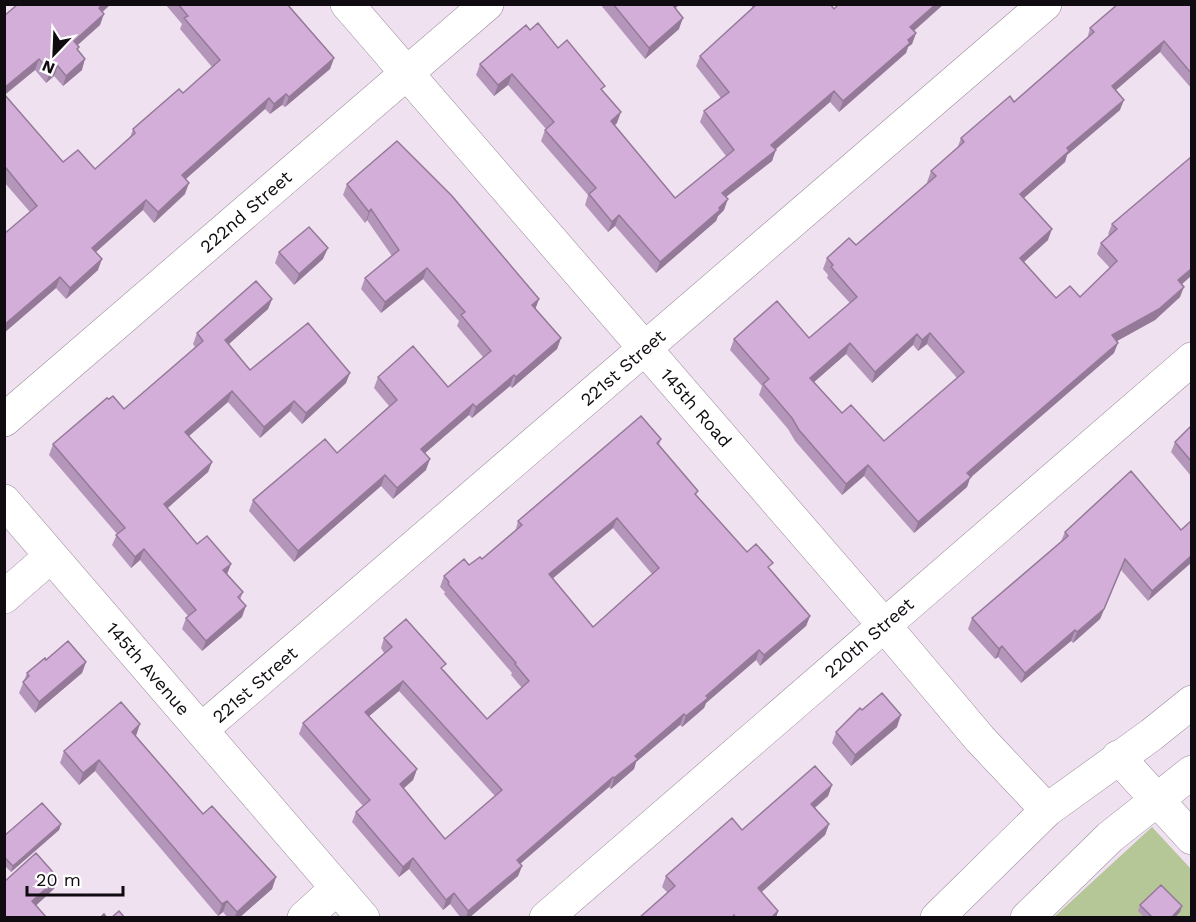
<svg xmlns="http://www.w3.org/2000/svg" width="1196" height="922" viewBox="0 0 1196 922" font-family="'Work Sans',sans-serif">
<style>
.green{fill:#b5c697}
.lines{fill:none;stroke-linecap:round;stroke-linejoin:round}
.minor-casing{stroke:#978a99;stroke-width:34}
.minor{stroke:#fff;stroke-width:33}
.wall{fill:#b596bb;fill-rule:evenodd}
.shaded-wall{fill:#947a98}
.building{fill:#d3aed9;stroke:#947a98;stroke-width:1.5;fill-rule:evenodd}
.labels{text-anchor:middle;stroke-width:5;stroke-linejoin:round;paint-order:stroke}
.street-label{font-size:18px;fill:#0f0b10;stroke:#fff}
</style>
<rect width="100%" height="100%" fill="#f0e1f1"/>
<!-- green -->
<path class="green" d="M1152,827l39,42v48l-138,1z"/>
<g class="lines">
<defs>
<path id="minor" d="M347,4l537,621 96,114 67,71
M4,420l483,-416
M4,501l359,417
M4,597l47,-41
M201,730l844,-726
M1118,757l74,81
M304,918l33,-30
M546,918l646,-559
M937,918l110,-108 104,-75 41,-33
M1027,918l83,-81 82,-65"/>
</defs>
<!-- minor casing -->
<use href="#minor" class="minor-casing"/>
<!-- minor -->
<use href="#minor" class="minor"/>
</g>
<!-- wall -->
<path class="wall" d="M165,4h122l47,54 -4,11 -45,38 -3,-2 -12,9 -5,-5 -80,70v15l-31,29 -11,-13 -47,42 2,18 -32,29 -10,-11 -52,45v-99l26,-22 -26,-30v-166l98,-4 -2,13 -23,20 2,2 -1,3 4,20 -19,16 -9,-10 -8,7 -11,-13 -30,25 58,67 32,7 35,-31 3,-9 50,-36 29,-26 -32,-38 2,-5z
M600,4h80l-5,4 4,21 -34,30z
M750,4h80l4,5 80,22 2,2 -4,11 -4,3 -2,6 -67,59 -9,-10 -55,47 -3,12 -46,36 -2,13 -6,6 -2,5 -60,52 -41,-47 -7,6 -23,-27 3,-10 -47,-54 4,-11 1,-1 -38,-44 -14,11 -18,-21 4,-11 50,-34 28,18 45,44 14,31 -3,3 61,72 51,-42 -26,-34 4,-11 17,-13 -25,-32 4,-10 53,-48z
M1191,4v84l-31,-36 -45,38 5,20 -53,45 -2,7 -42,36 25,42 -24,22 32,36 24,-1 30,-29 -13,-14 4,-11 8,-8 -1,-1 4,-10 79,52 -9,8 -2,13 -25,23 -38,21 -3,12 -144,125 -3,9 -53,46 -50,-57 -22,19 -47,-54 -7,-12 -29,-34 3,-9 -32,-36 4,-11 75,-1 41,-35 -23,-25 1,-3 -5,-6 4,-11 29,-13 72,-62 -1,-1 4,-11 26,-22 4,-11 53,-36 73,-63 3,-11zM927,344l30,34 -73,63 -42,-28 -28,-31 32,-28 26,29 41,-38 5,6z
M347,184l192,115 -4,9 26,30 -4,11 -45,39 -2,-2 -38,32 -3,-3 -44,38 1,17 -33,29 -12,-13 -87,76 -45,-51 4,-11 84,-47 52,-47 -15,-18 4,-11 70,10 35,-30 -26,-31 2,-5 -36,-42 -42,34 -20,-24 4,-11 27,-22 -25,-36 -2,3 -22,-28z
M279,252l44,7 -29,26 -19,-22z
M272,299l-4,10 -39,35 21,26 96,13 -44,41 -12,-13 -30,27 -32,-36 -39,34 23,26 -4,10 -41,36 30,36 34,20 -4,10 16,18 -3,8 2,17 -40,34 -20,-22 4,-11 2,-2 -48,-56 -9,8 -19,-23 5,-11 -68,-79 4,-11 71,-35 71,-62 -2,-3 4,-11z
M1191,426v50l-20,-24 4,-10z
M661,439l-2,6 39,46 -2,4 51,57 23,18 40,46 -4,10 -46,40 -4,-6 -50,43 -2,5 -22,19 -2,-2 -44,37 -2,7 -23,20 -2,-2 -89,77 2,2 -4,10 -49,42h-8l-11,-14 -7,6 -34,-41 -10,8 -47,-55 4,-10 7,-6 -64,-72 4,-11 81,-70 -3,-5 3,-10 60,32 43,49 35,-31 -11,-13 1,-2 -68,-79 1,-2 -5,-5 4,-11 38,-17 33,-27 3,-11zM613,528l39,46 -59,53 -41,-49zM399,691l96,105 -50,43 -42,-50 10,-9 4,-11 -48,-53z
M1181,530l-33,71 -27,-31 -21,49 -27,24 -2,-2 -50,42 -23,-26 -3,2 -27,-30 4,-11 89,-77 4,-9z
M46,660l40,2 -4,11 -47,40 -16,-20 8,-20z
M862,710l35,17 -46,39 -19,-23 4,-11z
M136,736l67,78 73,63 -4,12 -33,29h-11l-5,-6 -5,4 -123,-145 -16,14 -19,-22 4,-12z
M832,785l-4,11 -13,12 14,16 -4,11 -64,57 17,19 -2,7h-137l29,-25 -6,-6 4,-11z
M61,824l-2,6 -48,42 -7,-7v-29z
M1140,905l42,1 -2,6 -6,6h-29l-7,-7z"/>
<!-- shaded-wall -->
<path class="shaded-wall" d="M103,4h8l-16,15 4,-11z
M671,4h9l-12,11z
M936,4h8l-38,34 4,-11z
M104,14l-4,11 -30,27 4,-11z
M683,18l-4,11 -34,30 4,-11z
M916,33l-4,11 -4,3 -2,6 -67,59 4,-11z
M1164,41l-4,11 -52,45 4,-11z
M334,58l-4,11 -45,38 4,-10z
M39,59l-4,11 -31,25v-7z
M85,59l-3,11 -19,16 3,-10z
M58,66l-4,10 -8,7 4,-11z
M512,74l-4,11 -14,11 4,-11z
M834,91l-4,11 -62,54 3,-11z
M286,94l-4,11 -12,9 4,-10z
M269,98l-4,11 -87,77 4,-11z
M1124,100l-4,10 -53,45 -2,7 -49,43 4,-11 47,-46z
M621,112l-4,11 -10,9 4,-11z
M776,150l-4,11 -54,42 4,-10z
M189,183l-4,11 -31,29 4,-11z
M728,199l-4,11 -6,6 -2,5 -60,52 4,-11z
M146,200l-3,10 -55,49 4,-11z
M371,209l-4,11 -2,3 4,-11z
M619,215l-4,11 -7,6 4,-10z
M1052,229l-4,11 -32,29 4,-11z
M328,248l-5,11 -29,26 5,-11z
M102,259l-4,11 -32,29 4,-11z
M427,268l-4,11 -42,34 4,-11z
M1191,269v7l-17,15 4,-11z
M60,277l-4,11 -52,45v-8z
M1184,287l-4,10 -25,23 -47,26 4,-11z
M272,299l-4,10 -47,42 4,-11z
M539,299l-4,11 -3,-5z
M930,333l-3,11 -9,7 4,-11z
M917,334l-4,11 -41,38 3,-11z
M561,338l-4,11 -45,39 4,-11z
M850,343l-4,11 -40,35 4,-11z
M1118,343l-4,10 -144,125 -3,9 -53,46 4,-11 49,-49z
M350,373l-4,10 -44,41 4,-11z
M514,375l-4,11 -38,32 4,-11z
M232,391l-4,11 -47,41 4,-11z
M294,401l-4,10 -30,27 4,-11z
M473,404l-4,11 -52,45 4,-11z
M430,459l-4,11 -33,29 4,-11z
M212,462l-4,10 -48,43 4,-11z
M868,465l-4,11 -22,19 4,-11z
M385,475l-4,11 -87,76 4,-11z
M617,518l-4,10 -68,57 4,-11z
M144,549l-4,11 -9,8 4,-11z
M1191,556v7l-43,38 4,-10z
M1125,559l-25,60 -27,24 4,-11z
M231,564l-4,10 -4,-4z
M246,606l-4,11 -40,34 4,-10z
M810,616l-4,10 -46,40 4,-11z
M1075,630l-4,11 -50,42 4,-10z
M1002,646l-4,11 -3,2 4,-10z
M759,650l-3,10 -50,43 -2,5 -22,19 4,-11 20,-20z
M86,662l-4,11 -47,40 4,-11z
M403,681l-4,10 -38,32 4,-11z
M684,714l-4,11 -44,37 -2,7 -23,20 3,-11 21,-22z
M901,715l-4,12 -46,39 4,-11z
M140,724l-4,12 -8,7 4,-11z
M99,760l-4,11 -16,14 4,-12z
M417,769l-4,11 -17,15 4,-11z
M613,777l-4,10 -96,83 4,-10z
M832,785l-4,11 -21,18 4,-10z
M61,824l-2,6 -48,42 2,-6z
M829,824l-4,11 -71,64 4,-11z
M413,858l-4,11 -10,8 4,-10z
M522,866l-4,10 -49,42h-3l2,-7z
M276,877l-4,12 -33,29h-5l3,-6z
M58,878l-4,11 -25,23 3,-11z
M454,893l-4,11 -7,6 3,-10z
M227,901l-4,11 -5,4 4,-12z
M1182,906l-2,6 -6,6h-3z
M778,911l-2,7h-5z"/>
<!-- building -->
<path class="building" d="M18,4h85l-4,4 5,6 -30,27 5,6 -2,2 8,10 -19,17 -8,-10 -8,6 -11,-13 -35,29v-72z
M178,4h109l47,54 -45,39 -3,-3 -12,10 -5,-6 -87,77 7,8 -31,29 -12,-12 -54,48 10,11 -32,29 -10,-11 -56,48v-91l33,-28 -31,-38 -2,1v-75l59,68 15,-12 17,19 40,-36 -2,-4 46,-40 4,4 37,-33 -36,-42 4,-2z
M613,4h59l11,14 -34,30z
M757,4h73l4,5 5,-5h97l-26,23 6,6 -8,7 2,3 -67,58 -9,-10 -63,54 5,5 -54,43 6,6 -9,9 1,2 -60,52 -41,-47 -7,7 -23,-28 7,-6 -51,-58 9,-8 -42,-48 -14,11 -18,-21 46,-39 4,5 8,-7 20,25 9,-8 38,46 -4,3 20,23 -10,9 64,77 59,-48 -30,-39 25,-19 -29,-36z
M1118,4h73v69l-27,-32 -52,45 12,14 -57,48 2,3 -49,43 32,35 -32,29 36,40 14,-12 10,11 37,-36 -16,-18 16,-14 -5,-5 79,-67v112l-13,11 6,7 -25,22 -47,26 6,8 -151,130 4,4 -53,45 -50,-57 -22,19 -47,-54 -7,-12 -29,-34 6,-5 -35,-40 43,-38 32,37 48,-41 -26,-30 2,-2 -6,-7 22,-20 7,7 80,-69 -5,-5 33,-29 -3,-4 49,-42 4,6 80,-70 -4,-4zM930,333l34,39 -80,69 -33,-36 -9,8 -32,-35 40,-35 25,29 42,-38 5,6z
M397,141l55,55 87,103 -7,6 29,33 -45,39 -2,-2 -38,32 -3,-3 -52,45 9,10 -33,29 -12,-13 -87,76 -45,-51 72,-61 12,14 60,-53 -19,-23 35,-31 35,41 43,-36 -30,-36 4,-3 -38,-44 -42,34 -20,-24 34,-28 -28,-41 -2,3 -22,-28z
M309,227l19,21 -29,26 -20,-22z
M256,281l16,18 -47,41 25,30 58,-47 42,50 -44,40 -12,-12 -30,26 -32,-36 -47,41 27,30 -48,42 33,40 10,-8 24,28 -8,6 20,22 -5,5 8,9 -40,35 -20,-23 10,-8 -52,-61 -9,8 -19,-22 9,-7 -72,-84 54,-46 2,1 4,-3 11,13 79,-68 -6,-8z
M641,416l20,23 -4,4 41,48 -3,3 52,58 9,-8 17,19 -5,4 42,49 -46,39 -5,-5 -53,46 2,2 -22,18 -2,-2 -49,42 3,3 -24,19 -1,-1 -96,83 5,6 -54,45 -14,-18 -8,7 -33,-42 -10,9 -47,-55 14,-12 -67,-77 89,-76 -8,-9 22,-19 40,45 -5,4 46,51 42,-38 -14,-17 1,-1 -68,-79 1,-2 -5,-6 20,-17 5,6 11,-8 2,2 40,-34 -4,-4zM617,518l42,50 -66,59 -44,-53zM403,681l99,109 -57,49 -45,-55 17,-15 -52,-57z
M1191,426v35l-16,-19z
M1131,471l50,59 10,-9v35l-39,35 -27,-32 -21,50 -27,23 -2,-2 -50,43 -23,-27 -3,3 -27,-31 96,-82 -3,-4z
M68,641l18,21 -47,40 -16,-20 6,-6 -2,-3 18,-15 1,2z
M882,693l19,22 -46,40 -19,-23 24,-24 2,2z
M121,702l19,22 -8,8 71,82 9,-8 64,71 -39,35 -10,-11 -5,3 -123,-144 -16,13 -19,-22z
M815,766l17,19 -21,19 18,20 -71,64 20,23 -7,7h-35l-2,-3 -2,3h-93l36,-32 -9,-10 66,-58 10,12z
M42,803l19,21 -48,42 -9,-9v-21z
M36,853l22,25 -26,23 15,17h-43v-36z
M1161,885l21,21 -11,12h-18l-13,-13z
M119,911l6,7h-14z
M104,914l3,4h-7z"/>
<g class="labels">
<!-- street labels -->
<g class="street-label">
<text transform="translate(246 212) rotate(-41)" y="6">222nd Street</text>
<text transform="translate(623 368) rotate(-41)" y="6">221st Street</text>
<text transform="translate(696 408) rotate(49)" y="6">145th Road</text>
<text transform="translate(869 638) rotate(-41)" y="6">220th Street</text>
<text transform="translate(148 669) rotate(49)" y="6">145th Avenue</text>
<text transform="translate(255 685) rotate(-41)" y="6">221st Street</text>
</g>
</g>
<!-- border -->
<rect width="1196" height="922" fill="none" stroke="#0f0b10" stroke-width="12"/>
<!-- north arrow -->
<g transform="translate(54 54) rotate(203)" stroke="#ffffff" stroke-width="4.5" paint-order="stroke">
<path d="M0-4.5L10 22L0 15L-10 22Z" fill="#0f0b10"/>
<text y="-9" font-size="16" font-weight="bold" text-anchor="middle" fill="#0f0b10">N</text>
</g>
<!-- scale -->
<path d="M27 886v9h96v-9" fill="none" stroke="#0f0b10" stroke-width="3"/>
<text x="36" y="886" font-size="18" fill="#0f0b10" stroke="#ffffff" stroke-width="4.5" paint-order="stroke">20 m</text>
</svg>
